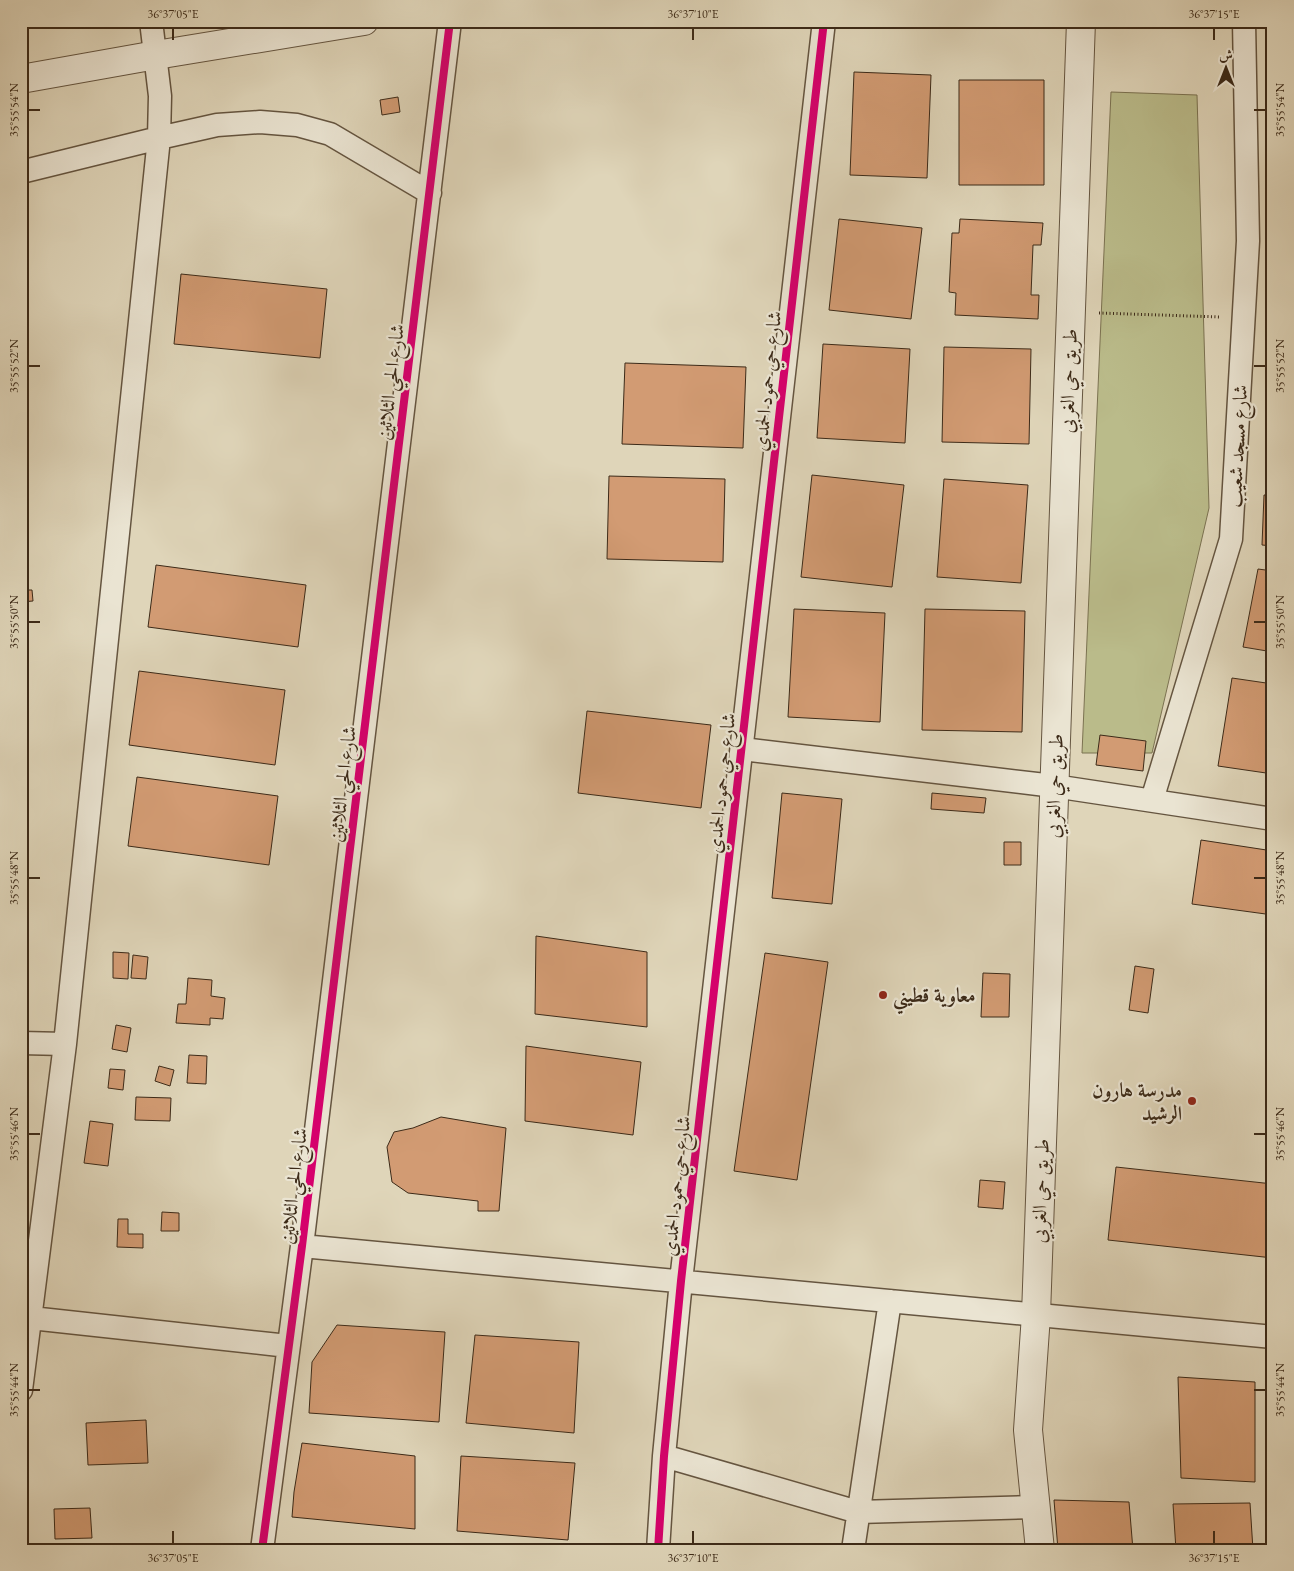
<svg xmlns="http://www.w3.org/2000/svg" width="1294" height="1571" viewBox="0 0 1294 1571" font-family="'EB Garamond',Amiri,serif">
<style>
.green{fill:#babb8a;stroke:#7b7251}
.building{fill:#d29b73;stroke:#3c2a18}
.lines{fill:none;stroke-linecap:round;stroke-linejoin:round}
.minor-casing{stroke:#655540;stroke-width:25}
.tertiary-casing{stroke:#655540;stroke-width:30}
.path{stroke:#3c2a18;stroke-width:3;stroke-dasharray:1 2.5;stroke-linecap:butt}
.minor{stroke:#eae4d2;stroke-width:22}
.tertiary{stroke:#eae4d2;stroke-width:28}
.cycleway-casing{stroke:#eae4d2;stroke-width:11}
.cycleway{stroke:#d6006c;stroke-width:8}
.ticks{fill:none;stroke:#3c2a18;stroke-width:2}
.poi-dot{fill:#8f2418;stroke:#eae4d2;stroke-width:2}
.labels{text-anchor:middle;stroke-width:4.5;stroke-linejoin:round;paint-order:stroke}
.street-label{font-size:20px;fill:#3c2a18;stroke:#eae4d2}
.poi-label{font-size:20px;font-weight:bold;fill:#3c2a18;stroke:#eae4d2;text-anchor:start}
.neatline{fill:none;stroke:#3c2a18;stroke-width:2}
.ticks-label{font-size:12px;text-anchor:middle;fill:#3c2a18}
</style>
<rect width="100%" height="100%" fill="#dfd5b9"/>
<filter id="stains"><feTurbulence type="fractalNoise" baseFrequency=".004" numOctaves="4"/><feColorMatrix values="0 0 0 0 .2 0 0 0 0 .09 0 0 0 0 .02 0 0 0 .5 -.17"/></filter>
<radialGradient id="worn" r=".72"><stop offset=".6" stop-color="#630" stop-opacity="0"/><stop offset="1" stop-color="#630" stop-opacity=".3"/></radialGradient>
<!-- green -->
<path class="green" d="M1111,92l86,3 12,413 -57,245h-70z"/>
<!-- building -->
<path class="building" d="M854,72l77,3 -4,103 -77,-3z
M959,80h85v105h-85z
M398,97l2,15 -18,3 -2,-15z
M839,219l83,9 -11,91 -82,-9z
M960,219l83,4 -2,22h-8l-2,50h8l-1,24 -83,-4 1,-22 -7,-1 3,-59h7z
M181,274l146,15 -7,69 -146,-14z
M823,344l87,5 -5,94 -88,-5z
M944,347l87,2 -2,95 -87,-2z
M625,363l121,4 -3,81 -121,-4z
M812,475l92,10 -12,102 -91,-10z
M609,476l116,3 -2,83 -116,-3z
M944,479l84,6 -7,98 -84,-6z
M1264,495h9v51l-11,-1z
M156,565l150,20 -8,62 -150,-20z
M1258,569l15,2v81l-30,-5z
M21,590h11l1,11 -12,1z
M794,609l91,4 -5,109 -92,-5z
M925,609l100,2 -3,121 -100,-2z
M21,635h7l-3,26 -4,-1z
M139,671l146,19 -10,75 -146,-20z
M1232,678l41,6v90l-55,-8z
M587,711l124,14 -10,83 -123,-15z
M1100,735l46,6 -3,30 -47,-6z
M137,777l141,19 -9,69 -141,-19z
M782,793l60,6 -10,105 -60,-6z
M932,793l54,5 -2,15 -53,-4z
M1201,840l72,11v64l-81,-11z
M1004,842h17v23h-17z
M536,936l111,16v75l-112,-13z
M113,952l16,1 -1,26 -15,-1z
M765,953l63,9 -31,218 -63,-9z
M133,955l15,2 -2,22 -15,-1z
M1135,966l19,3 -6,44 -19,-3z
M983,973l27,1 -1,43h-28z
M188,978l24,2 -1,16 14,2 -2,21 -13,-1v7l-34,-2 2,-19h8z
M116,1025l15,3 -4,24 -15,-3z
M526,1046l115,16 -8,73 -108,-14z
M189,1055l18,1 -1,28 -19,-1z
M159,1066l15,4 -4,16 -15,-5z
M110,1069l15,1 -2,20 -15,-2z
M136,1097l35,1 -1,23 -35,-1z
M441,1117l65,11 -7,83h-21v-10l-70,-8 -16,-11 -5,-35 7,-15 19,-4z
M90,1121l23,3 -5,42 -24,-3z
M1116,1167l157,17v74l-165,-18z
M980,1180l25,2 -2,27 -25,-2z
M162,1212l17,1v18h-18z
M118,1219h10v15h15v14l-26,-1z
M337,1325l108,7 -6,90 -130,-9 3,-51z
M475,1335l104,7 -5,91 -108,-10z
M1178,1377l77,5v100l-74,-4z
M146,1420l2,43 -60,2 -2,-42z
M302,1443l113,13v73l-123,-12 2,-25z
M461,1456l114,7 -7,77 -111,-9z
M1054,1500l75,2 4,48h-75z
M1250,1503l3,47h-77l-3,-46z
M90,1508l2,30 -37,1 -1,-30z
M280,1546l40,4h-40z"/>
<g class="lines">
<defs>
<path id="minor" d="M21,172l138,-34 58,-13 43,-3 37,3 33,9 100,59
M742,749l312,37 219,33
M1152,800l79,-261 17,-298 -4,-220
M21,1043l44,1
M302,1246l971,91
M31,1318l257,28
M21,1390l44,-346 94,-906 1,-42 -9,-75
M664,1456l194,56 178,-5
M262,1550l40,-304 148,-1225
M658,1550l6,-94 17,-175 143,-1260
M853,1550l37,-249"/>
<path id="tertiary" d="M21,79l135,-24 208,-34
M1040,1550l-12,-120 8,-115 45,-1294"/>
</defs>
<!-- minor casing -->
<use href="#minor" class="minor-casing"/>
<!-- tertiary casing -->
<use href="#tertiary" class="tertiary-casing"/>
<!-- path -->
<path class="path" d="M1099,313l121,4"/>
<!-- minor -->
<use href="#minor" class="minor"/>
<!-- tertiary -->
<use href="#tertiary" class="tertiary"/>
<defs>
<path id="cycleway" d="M262,1550l40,-304 148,-1225
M658,1550l6,-94 17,-175 143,-1260"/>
</defs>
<!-- cycleway casing -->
<use href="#cycleway" class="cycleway-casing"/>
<!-- cycleway -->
<use href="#cycleway" class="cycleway"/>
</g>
<!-- ticks -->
<path class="ticks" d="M173,28v12M693,28v12M1214,28v12M28,110h12M1254,110h12M28,366h12M1254,366h12M28,622h12M1254,622h12M28,878h12M1254,878h12M28,1134h12M1254,1134h12M28,1390h12M1254,1390h12M173,1531v13M693,1531v13M1214,1531v13"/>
<!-- markers -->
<g class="poi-dot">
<circle cx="883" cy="995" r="5"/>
<circle cx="1192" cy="1101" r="5"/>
</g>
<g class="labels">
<!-- street labels -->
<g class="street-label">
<text transform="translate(767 381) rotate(-84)" y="7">شارع حي حمود الحمدي</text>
<text transform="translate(1068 381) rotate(-88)" y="7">طريق حي الغربي</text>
<text transform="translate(390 382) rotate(-83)" y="7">شارع الحي الثلاثين</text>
<text transform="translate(1237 446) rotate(-87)" y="7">شارع مسجد شعيب</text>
<text transform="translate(721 783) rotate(-84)" y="7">شارع حي حمود الحمدي</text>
<text transform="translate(342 784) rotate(-83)" y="7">شارع الحي الثلاثين</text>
<text transform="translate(1054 786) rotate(-88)" y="7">طريق حي الغربي</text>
<text transform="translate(293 1186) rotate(-83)" y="7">شارع الحي الثلاثين</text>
<text transform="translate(676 1186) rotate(-84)" y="7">شارع حي حمود الحمدي</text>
<text transform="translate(1040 1191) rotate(-88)" y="7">طريق حي الغربي</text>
</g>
<!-- poi labels -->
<g class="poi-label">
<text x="893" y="1002">معاوية قطيني</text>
<text x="1182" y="1097" text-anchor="end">مدرسة هارون<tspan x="1182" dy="23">الرشيد</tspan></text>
</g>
</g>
<!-- margin -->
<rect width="1294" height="1571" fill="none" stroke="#dfd5b9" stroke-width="55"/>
<!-- north arrow -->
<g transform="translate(1226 68)" stroke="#eae4d2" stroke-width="4" paint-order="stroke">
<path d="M0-4L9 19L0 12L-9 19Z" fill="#3c2a18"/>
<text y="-8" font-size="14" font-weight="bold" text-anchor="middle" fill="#3c2a18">ش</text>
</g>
<rect x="28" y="28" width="1238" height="1516" class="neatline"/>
<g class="ticks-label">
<text x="173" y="18">36°37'05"E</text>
<text x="693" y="18">36°37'10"E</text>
<text x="1214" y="18">36°37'15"E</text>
<text transform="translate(14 110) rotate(-90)" y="4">35°55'54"N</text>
<text transform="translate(1280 110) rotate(-90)" y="4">35°55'54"N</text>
<text transform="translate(14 366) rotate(-90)" y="4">35°55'52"N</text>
<text transform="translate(1280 366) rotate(-90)" y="4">35°55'52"N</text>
<text transform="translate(14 622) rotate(-90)" y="4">35°55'50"N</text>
<text transform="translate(1280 622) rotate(-90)" y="4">35°55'50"N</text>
<text transform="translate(14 878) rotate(-90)" y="4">35°55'48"N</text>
<text transform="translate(1280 878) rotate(-90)" y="4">35°55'48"N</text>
<text transform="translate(14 1134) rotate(-90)" y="4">35°55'46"N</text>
<text transform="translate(1280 1134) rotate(-90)" y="4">35°55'46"N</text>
<text transform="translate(14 1390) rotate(-90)" y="4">35°55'44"N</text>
<text transform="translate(1280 1390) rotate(-90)" y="4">35°55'44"N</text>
<text x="173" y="1562">36°37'05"E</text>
<text x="693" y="1562">36°37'10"E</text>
<text x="1214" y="1562">36°37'15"E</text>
</g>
<rect width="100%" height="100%" filter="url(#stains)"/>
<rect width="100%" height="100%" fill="url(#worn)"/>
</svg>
